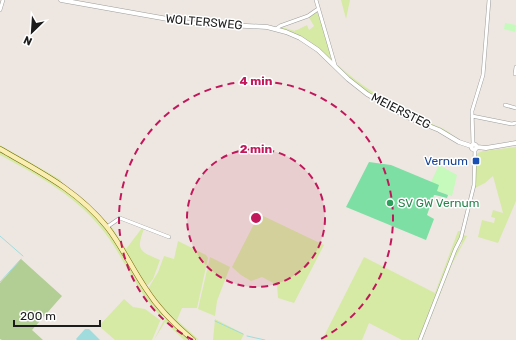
<svg xmlns="http://www.w3.org/2000/svg" width="516" height="340" viewBox="0 0 516 340" font-family="Rubik,sans-serif">
<style>
.grass{fill:#d6eaa5}
.forest{fill:#b2ce95}
.park{fill:#c5fabc}
.pitch{fill:#7ddfa3}
.water{fill:#a0dcdd}
.lines{fill:none;stroke-linecap:round;stroke-linejoin:round}
.stream{stroke:#a0dcdd;stroke-width:1}
.minor-casing{stroke:#9d9d9d;stroke-width:4}
.tertiary-casing{stroke:#9d9d9d;stroke-width:5}
.secondary-casing{stroke:#736603;stroke-width:5.5}
.minor{stroke:#fff;stroke-width:3}
.tertiary{stroke:#fff;stroke-width:4}
.secondary{stroke:#faeeb3;stroke-width:4.5}
.ring{fill:none;stroke:#c2185b;stroke-width:2;stroke-dasharray:7 5}
.transit-dot{fill:#1a4fb4;stroke:#fff;stroke-width:1.5}
.leisure-dot{fill:#2e9e5b;stroke:#fff;stroke-width:1.5}
.labels{text-anchor:middle;stroke-width:3;stroke-linejoin:round;paint-order:stroke}
.street-label{font-size:12px;fill:#1c1c1c;stroke:#fff}
.transit-label{font-size:12px;fill:#164399;stroke:#fff;text-anchor:end}
.leisure-label{font-size:12px;fill:#27864d;stroke:#fff;text-anchor:start}
.centre{fill:#c2185b;stroke:#fff;stroke-width:2}
.ring-label{font-size:12px;text-anchor:middle;font-weight:bold;fill:#c2185b;stroke:#fff;stroke-width:3;stroke-linejoin:round;paint-order:stroke}
</style>
<rect width="100%" height="100%" fill="#eee7e1"/>
<!-- grass -->
<path class="grass" d="M341,0h9l-4,19z
M316,12l2,1 13,42 -1,1 2,3 -2,1 -8,-8 -41,-23v-2l14,4v-1h2l10,-5 2,5 5,-4 -6,-10z
M338,65c23,21 49,37 77,52 15,7 30,10 41,21 -32,-15 -66,-29 -95,-50 -8,-6 -16,-14 -23,-21z
M0,145l61,35 -1,1 -60,-34z
M516,147v54l-18,42 -20,-6 4,-17 12,3 1,-5 -4,-1 2,-7 10,3 -10,-37 -8,7 -10,5 1,-33 2,-2 5,-2z
M0,150l59,34 36,32 12,14 56,84 -11,26h-37l-16,-14 25,-27 9,8 12,2 15,11 1,-3c-8,-9 -16,-19 -22,-29 -12,-18 -21,-38 -34,-55 -27,-36 -66,-57 -105,-78z
M259,214l65,31 -30,58 -16,-5 -1,-13 -15,-8 -11,4 -10,-6 -9,-8z
M111,226l15,23 16,-21 2,1c-8,21 -5,22 16,31l-7,19 -5,6 -3,-1 -35,-56z
M458,231h2v6l-41,103h-17l-33,-17 -7,17h-40l42,-83 71,36z
M463,235l4,1 -15,28 -30,76h-1l33,-85 7,-10z
M178,241l28,14 2,3 -11,50h-15l-5,12 22,20c-12,0 -42,-39 -50,-50v-3l9,-15 6,-16 10,3z
M210,257l20,10 -13,34 -2,15 -17,-7z
M167,319l23,21h-6l-19,-18 -11,18 10,-20z
M215,319l29,15 -3,6h-28z"/>
<!-- forest -->
<path class="forest" d="M21,259l41,37 -30,34 11,10h-41l-2,-1v-56z"/>
<!-- park -->
<path class="park" d="M505,23l11,2 -1,7 -11,-3z
M439,165l18,10 -5,21 -15,-5 -6,-9z"/>
<!-- pitch -->
<path class="pitch" d="M369,162l22,3 48,20 -2,6 11,4 -1,3 -12,-3h-1l-7,20 7,4 -8,21 -80,-33z"/>
<!-- water -->
<path class="water" d="M85,329h4l11,11h-23l-1,-1z"/>
<g class="lines">
<!-- stream -->
<path class="stream" d="M0,236l23,20
M0,282l21,-23
M215,321l28,13
M247,336l18,4"/>
<defs>
<path id="minor" d="M316,0l19,65
M0,10l3,-10
M276,29l4,-3 28,-10 10,-7
M516,67l-1,7h1
M505,105l11,3
M472,116l40,8 4,-1
M473,144l-1,-33 11,-36 6,-75
M107,227l13,-9 49,19
M461,238l13,-53 1,-36
M420,340l35,-90 6,-12"/>
<path id="tertiary" d="M61,0l129,23 77,4 19,5 14,6 18,12 30,29 19,15 40,23 32,13 20,12 12,4
M471.5 147a2.5 2.5 0 1 1 5 0a2.5 2.5 0 1 1-5 0Z
M477,147l9,1 30,-5"/>
<path id="secondary" d="M0,149c40,23 77,41 107,78 15,19 25,42 39,62 12,19 29,36 47,51"/>
</defs>
<!-- minor casing -->
<use href="#minor" class="minor-casing"/>
<!-- tertiary casing -->
<use href="#tertiary" class="tertiary-casing"/>
<!-- secondary casing -->
<use href="#secondary" class="secondary-casing"/>
<!-- minor -->
<use href="#minor" class="minor"/>
<!-- tertiary -->
<use href="#tertiary" class="tertiary"/>
<!-- secondary -->
<use href="#secondary" class="secondary"/>
</g>
<!-- distance rings -->
<circle cx="256" cy="218" r="69" fill="#c2185b" fill-opacity=".12"/>
<g class="ring">
<circle cx="256" cy="218" r="69"/>
<path d="M193 340A137 137 0 1 1 319 340"/>
</g>
<!-- markers -->
<rect class="transit-dot" x="472" y="157" width="8" height="8" rx="2"/>
<circle class="leisure-dot" cx="390" cy="203" r="4"/>
<g class="labels">
<!-- street labels -->
<g class="street-label">
<text transform="translate(204 22) rotate(5)" y="4">WOLTERSWEG</text>
<text transform="translate(401 111) rotate(27)" y="4">MEIERSTEG</text>
</g>
<!-- transit labels -->
<g class="transit-label">
<text x="468" y="165">Vernum</text>
</g>
<!-- leisure labels -->
<g class="leisure-label">
<text x="398" y="207">SV GW Vernum</text>
</g>
</g>
<circle cx="256" cy="218" r="6" class="centre"/>
<g class="ring-label">
<text x="256" y="85">4 min</text>
<text x="256" y="153">2 min</text>
</g>
<!-- north arrow -->
<g transform="translate(32 32) rotate(205)" stroke="#ffffff" stroke-width="3" paint-order="stroke">
<path d="M0-3L7 15L0 10L-7 15Z" fill="#1c1c1c"/>
<text y="-6" font-size="11" font-weight="bold" text-anchor="middle" fill="#1c1c1c">N</text>
</g>
<!-- scale -->
<path d="M14 320v6h86v-6" fill="none" stroke="#1c1c1c" stroke-width="2"/>
<text x="20" y="320" font-size="12" fill="#1c1c1c" stroke="#ffffff" stroke-width="3" paint-order="stroke">200 m</text>
</svg>
